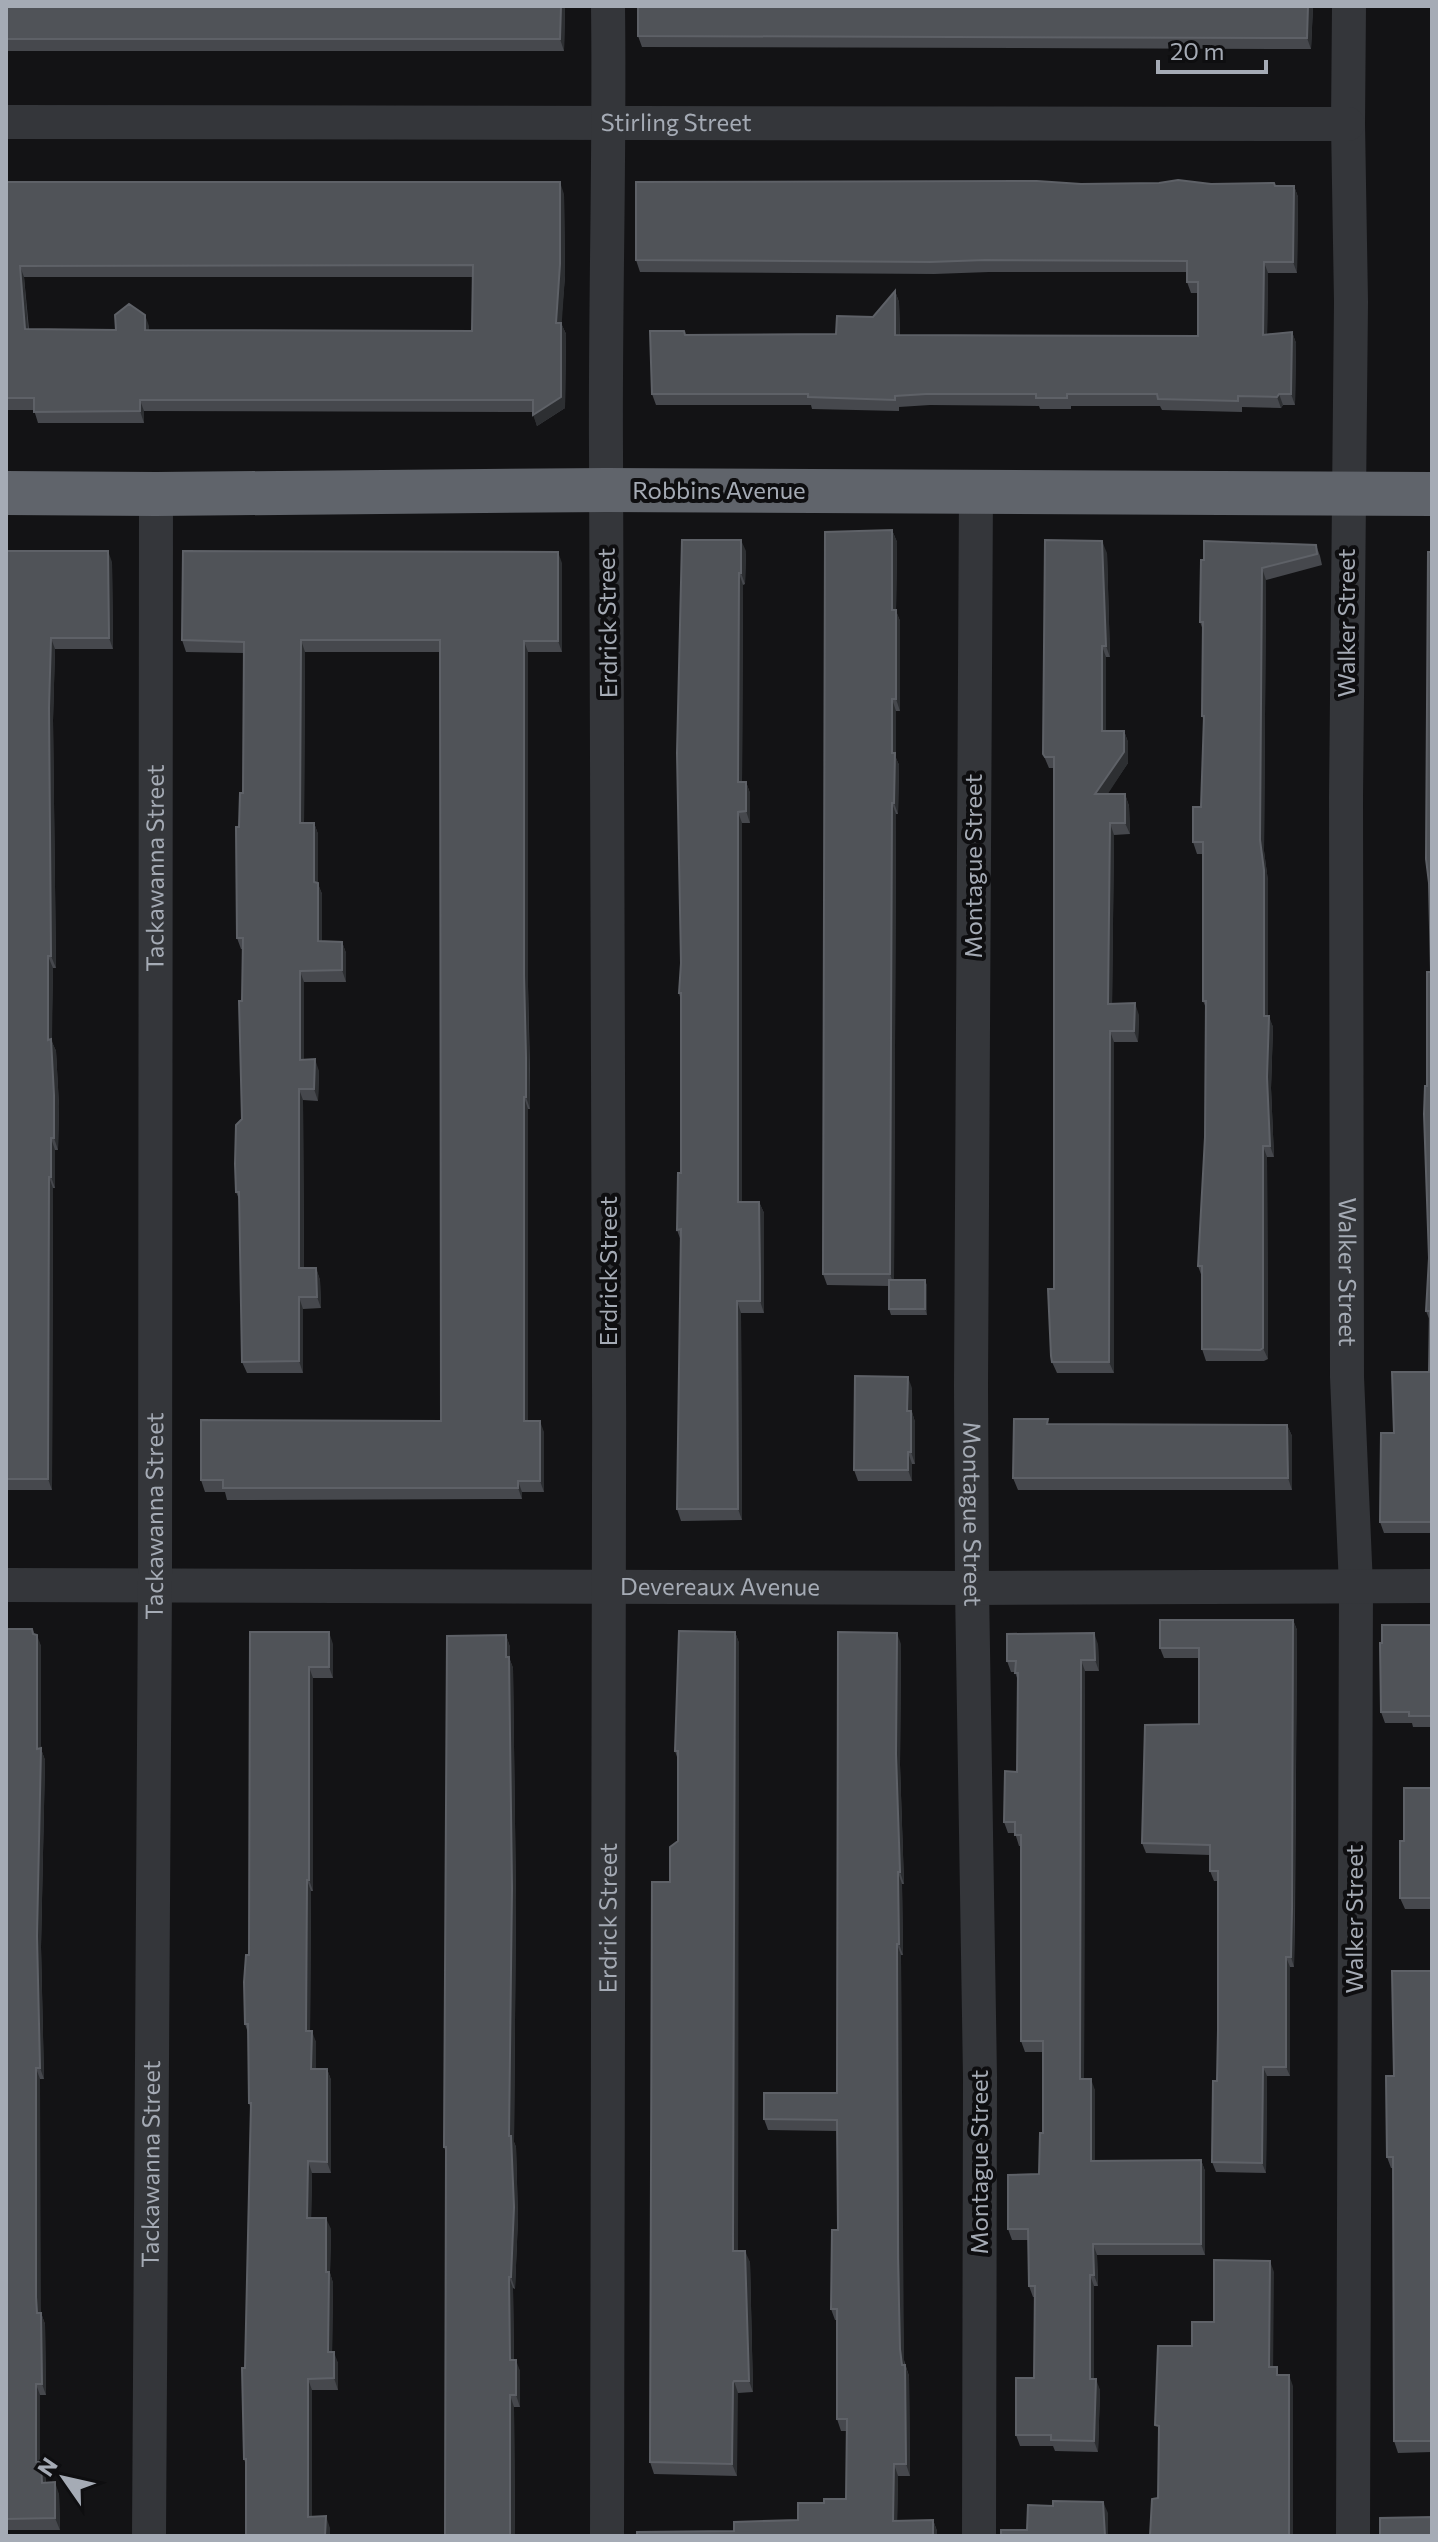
<svg xmlns="http://www.w3.org/2000/svg" width="1438" height="2542" viewBox="0 0 1438 2542" font-family="Commissioner,sans-serif">
<style>
.lines{fill:none;stroke-linecap:round;stroke-linejoin:round}
.minor{stroke:#34363a;stroke-width:34}
.highway{stroke:#60646b;stroke-width:44}
.wall{fill:#46484d;fill-rule:evenodd}
.shaded-wall{fill:#2d2f32}
.building{fill:#505358;stroke:#5e6167;stroke-width:2;fill-rule:evenodd}
.labels{text-anchor:middle;stroke-width:8;stroke-linejoin:round;paint-order:stroke}
.street-label{font-size:24px;fill:#a5abb5;stroke:#0e0e10}
</style>
<rect width="100%" height="100%" fill="#131315"/>
<g class="lines">
<!-- minor -->
<g class="minor">
<path id="s1" d="M1349,6l-1,118 3,178 -5,495 1,580 9,209 -3,950"/>
<path id="s2" d="M6,122l1342,2"/>
<path id="s3" d="M976,492l-5,894 1,202 8,489 -1,459"/>
<path id="s4" d="M6,1585l966,3 460,-2"/>
<path id="s5" d="M149,2536l6,-951 1,-1091"/>
<path id="s6" d="M607,2536c2,-695 4,-1390 -1,-2085 -1,-148 4,-297 2,-445"/>
</g>
<!-- highway -->
<path class="highway" d="M6,493l150,1 450,-4 826,4"/>
</g>
<!-- wall -->
<path class="wall" d="M6,6h559l-1,45h-558z
M638,6h675l-2,43 -669,-2 -4,-11z
M6,182l558,12 1,82 -4,47 5,11 -1,74 -28,18 -4,-14 -389,-1v12h-106l-4,-13h-28zM24,277h449l-1,54 -323,-1 -4,-15 -29,15 -87,-1z
M1081,184h130l83,2 4,11 -1,76h-29l-1,61 25,-2 4,11 -1,62h-12l-2,3 -39,-1v5l-80,-2 -2,-4h-89v3h-31l-1,-3 -109,-1 -31,2v4l-87,-2 -1,-4h-155l-4,-11 34,-59 150,-1 37,-17 22,-26 4,11 1,33 298,1v-43h-7l-4,-11v-10h-198l-55,2 -294,-2 -4,-12z
M892,530l5,12 -1,69 4,10v90h-4v47l3,7 -1,49h-2l-2,466h31l2,6v29h-36l-2,-6v-23l-62,-1 -4,-11z
M1316,545l4,11 2,9 -56,15 -2,271 4,30v135l5,11 -2,61 3,69h-7l1,202 -4,2h-58l-4,-12v-72l-4,-11 7,-129 1,-129 -3,-7v-147h-6l-4,-12 8,-35 3,-87 -2,-4 1,-86 -3,-8 1,-62z
M6,551l106,11 1,87h-58l-2,71 3,248h-3l-1,46v28l4,9 3,55 -1,44h-3v38h-2l-1,302h-46z
M746,551l-1,33 -2,1 -1,197h4l4,11v30h-8v379h17l5,11v100h-23l1,207 -61,1 -4,-12 4,-268 -4,-11 4,-57v-172l-2,-8 2,-30 -4,-210z
M1432,552v981h-48l-4,-11 14,-89 35,-61 1,-51 -4,-10 3,-53 -2,-172 4,-114z
M1107,553l3,104h-4v74h18l4,11v21l-21,31h18l4,12 1,28 -16,1 -2,168 27,12 -1,27h-24v331h-57l-5,-11 2,-73v-521h-5l-6,-14z
M562,563v89h-34v334l2,82v41h-2v312l16,11v60h-22v7l-295,1 -2,-8h-20l-4,-12 240,-59 -1,-769h-135l-1,171h10l4,11v50l4,10v47l20,1 4,11v29h-42v78l15,11 -1,30 -15,-1 1,168h12l4,12 1,28 -18,1v64h-56l-5,-11 -3,-163 -3,-7 6,-73 1,-170h-2l-4,-11 2,-111 4,-34 1,-140 -58,-1 -4,-12z
M912,1388v24l3,10v42h-3v17h-54l-4,-11z
M1049,1424l238,1 5,11v54h-274l-5,-12z
M1293,1620l4,10 -2,289 -1,48h-4v109h-23l-1,97 -50,-1 -4,-10 5,-81 1,-51v-149h-4l-4,-10v-16l-64,-2 -4,-10 57,-119v-66h-35l-4,-10z
M1432,1625v102h-19l-1,-4h-27l-4,-11z
M6,1629h26l9,17v103l4,11 -4,187 3,132h-4v229l1,5 4,11 1,71h-6v67l5,11 1,10 13,11 1,36h-54z
M250,1632l83,12v34h-20v213h-2l-1,140 6,11v27h11l4,11v93h-19l-1,45 20,11 -1,44 3,10 -1,69 6,11v27h-26v127l18,11v8h-84v-71l-2,-6 1,-91 6,-259 -2,-6 -1,-70 -3,-9 4,-69z
M735,1632l4,11 -2,605v3l13,11 3,130 -15,1 -1,2v81l-83,-2 -4,-12 20,-580 8,-41v-81l-3,-9z
M506,1635l4,12v13l3,8 3,232 -2,242 2,5 2,71 -3,71 -2,-1 1,72 6,11v36h-6l1,129 -69,-383 -2,-6z
M901,1644l-1,121 4,119h-2l1,71h-2l1,315 2,90 5,16 1,100h-12l-1,45 36,-1 4,11h-203l64,-11 26,-17 22,-4 1,-68h-6l-4,-12v-99h-2l-4,-11 7,-79 -1,-99 -69,-1 -4,-11 73,-26z
M1098,1644l1,27h-14v27l-1,381 11,11v71l106,-1 4,11v84h-108l1,31h-4v93l6,11 -2,62 -43,-1 -2,-5h-33l-4,-11 18,-57 1,-81h-2l-4,-11 -1,-46h-16l-4,-11 31,-55 4,-41v-81h-18l-4,-11v-195h-2l-4,-13h-7l-4,-11 13,-50 1,-91 -3,-9h-4l-4,-11z
M1432,1788v121h-27l-5,-11 4,-57z
M1432,1971v481l-34,1 -4,-12 -1,-273h-2l-4,-11 7,-81z"/>
<!-- shaded-wall -->
<path class="shaded-wall" d="M561,6h4l-1,45 -4,-12z
M1308,6h5l-2,43 -4,-11z
M560,182l4,12 1,82 -4,58 -5,-11z
M1294,186l4,11 -1,76 -4,-11z
M1264,262l4,11 -1,73 -4,-11z
M20,266l4,11 5,64 -4,-12z
M895,291l4,11 1,45 -5,-12z
M145,315l4,11v16l-4,-12z
M561,323l5,11 -1,74 -28,18 -4,-11z
M1292,332l4,11 -1,62 -4,-11z
M1279,394l4,11 -2,3 -4,-11z
M140,400l4,11v12l-4,-12z
M892,530l5,12 -1,69 4,10v90l-4,-12 -4,-89z
M741,540l5,11 -1,33 -4,-11z
M1102,541l5,12 3,104 -4,-11z
M108,551l4,11 1,87 -4,-11z
M558,552l4,11v89l-4,-11z
M1262,568l4,12 -2,271 4,30v146l-4,-11 -4,-176z
M739,573l4,12 -1,208 -4,-11z
M51,638l4,11 -2,71 3,248 -5,-12 -2,-248z
M301,640l4,12 -1,182 -4,-11z
M524,641l4,11v334l2,123 -4,-12 -2,-122z
M1102,646l4,11v86l-4,-12z
M892,699l4,12v47l3,7 -1,49 -4,-11z
M1124,731l4,11v21l-28,43 -5,-12z
M746,782l4,11v30l-4,-12z
M1125,794l4,12 1,28 -5,-11z
M892,803l4,11 -2,472 -4,-12z
M738,812l4,11v390l-4,-11z
M314,823l4,11v50l4,10v58l-4,-11 -4,-59z
M1110,823l4,12 -2,180 -4,-11z
M342,942l4,11v29l-4,-12z
M48,956l5,12 -1,74 4,9 3,55 -1,44 -4,-12 -6,-98z
M300,971l4,11v89l-4,-11z
M1135,1003l4,12 -1,27 -4,-11z
M1269,1016l4,11 -2,61 3,69 -4,-11 -3,-69z
M1110,1031l4,11v331l-5,-11z
M315,1059l4,12 -1,30 -4,-12z
M299,1089l4,11 1,179 -5,-11z
M524,1097l4,12v323l-4,-11z
M51,1138l4,12v38l-4,-11z
M1263,1146l4,11 1,202 -5,-11z
M49,1177l4,11 -1,302 -4,-11z
M759,1202l5,11v100l-4,-12z
M316,1268l4,12 1,28 -4,-11z
M925,1280l2,6v29l-2,-6z
M299,1297l4,12v64l-4,-12z
M737,1301l4,12 1,207 -4,-11z
M908,1377l4,11v24l3,10v42l-4,-12 -4,-41z
M540,1421l4,11v60l-4,-11z
M1287,1425l5,11v54l-4,-12z
M908,1452l4,12v17l-4,-11z
M518,1481l4,11v7l-4,-11z
M1293,1620l4,10 -3,337 -3,-10z
M32,1629l5,13v-7l4,11v103l4,11 -4,187 3,132 -4,-11 -3,-132v-187z
M329,1632l4,12v34l-4,-11z
M735,1632l4,11 -1,619 -5,-11z
M897,1633l4,11 -1,121 4,119 -4,-12 -4,-118z
M1094,1633l4,11 1,27 -4,-11z
M506,1635l4,12v13l3,8 3,232 -2,242 2,5 2,71 -3,71 -4,-12z
M1081,1660l4,11 -1,419 -4,-11z
M309,1667l4,11v213l-4,-11z
M898,1872l4,12 1,71 -4,-11z
M307,1880l4,11 -1,151 -4,-11z
M897,1944l4,11 3,405 1,10v-5l4,11 1,100 -4,-12 -4,-99 -2,-16z
M1286,1957l4,10v109l-4,-9z
M312,2031l4,11v38l-5,-11z
M1263,2067l4,9 -1,97 -4,-10z
M36,2068l4,11 1,245 -4,-11 -1,-16z
M327,2069l4,11v93l-4,-11z
M1091,2079l4,11v82l-4,-11z
M1201,2160l4,11v84l-4,-11z
M308,2161l4,12 -1,56 -4,-11z
M326,2218l5,11 -1,44 3,10 -1,80 -4,-11 -2,-80z
M1093,2244l4,11 1,31 -4,-11z
M745,2251l5,11 3,130 -4,-11z
M1270,2261l4,11 -1,106 -4,-11z
M1090,2275l4,11v104l-4,-11z
M509,2277l4,11 1,83 -4,-11z
M41,2313l4,11 1,71 -4,-11z
M334,2352l4,11v27l-4,-12z
M516,2360l4,11v36l-4,-12z
M1289,2375l4,11v150h-4z
M308,2379l4,11v138l-4,-11z
M1096,2379l4,11 -2,62 -4,-11z
M734,2381l4,12 -1,83 -5,-12z
M36,2384l4,11v78l-4,-11z
M510,2395l4,12 1,129h-5z
M41,2462l4,11 1,21 -4,-11z
M894,2464l4,12 -1,56 -4,-11z
M55,2482l4,12 1,36 -5,-12z
M1103,2502l5,11v23h-3z
M326,2516l4,12v8h-5z
M933,2520l4,11v5h-4z"/>
<!-- building -->
<path class="building" d="M6,6h555l-1,33h-554z
M638,6h670l-1,32 -669,-2z
M1178,180l33,4 63,-1 1,3h19l-1,76h-29l-1,73 29,-3 -1,62h-12l-2,3 -39,-1v5l-80,-2 -1,-5h-90v4h-31v-4h-110l-31,2v4l-87,-3v-3h-156l-2,-63h34l1,4 151,-1 1,-18 36,1 22,-26v44l303,1v-54h-11v-21l-202,-1 -55,2 -294,-2v-78l401,-1 44,3 78,-1z
M6,182h554v82l-4,59h5v74l-28,18v-15h-393v11l-106,1v-14h-28zM473,265l-1,66 -327,-1v-15l-16,-11 -14,11 1,15 -91,-1 -5,-63z
M892,530v80h4v89h-4v54h3l-1,50h-2l-2,471h-67l2,-742z
M682,540h59v33h-2l-1,209h8v29l-8,1v390h21l1,73v26h-23l1,208h-61l4,-280 -4,1 1,-57h3v-180h-2l2,-30 -4,-210z
M1045,540l57,1 4,105h-4v85h22v21l-29,42h30v29h-15l-2,181 27,-1 -1,28h-24l-1,331h-57l-1,-6 -3,-67h6v-532h-9l-2,-3z
M1204,541l112,4 1,9 -55,14 -2,272 4,30v146h5l-2,61 3,69h-7v202l-3,2 -58,-1v-83h-4l7,-129 1,-136h-3v-159h-10v-35h8l3,-91h-2l1,-94h-3l1,-62h3z
M6,551h102l1,87h-58l-2,70 2,248h-3v84l3,-1 3,56v43h-3v39h-2l-1,302h-42z
M183,551l375,1v89h-34v334l2,82v40h-2v324h16v60h-22v7h-295v-8h-22v-60l240,1 -1,-781h-139l-1,183h14v59l4,1v58l24,1v28l-42,1v89l15,-1 -1,30h-15v179h17l1,29h-18v64l-57,1 -3,-170h-3l-1,-28 1,-39 6,-6 -3,-118h3l1,-63h-6l-1,-111h3l1,-34h3l1,-151 -62,-2z
M1428,552h4v970h-52l1,-89h13l-2,-61h37l1,-61h-4l3,-53 -5,-144 1,-28h2v-114h4l-2,-89 -3,-24z
M889,1280h36v29h-36z
M855,1376l53,1 -1,34h4v41h-3v18h-54z
M1014,1419h34l-1,5 240,1 1,53h-275z
M1160,1620h133l-1,289 -1,48h-5v110h-23l-1,96 -50,-1 1,-81h4l1,-51v-159h-8v-26l-68,-2 3,-118 54,-1v-76h-39z
M1382,1625h50v91h-23v-4h-28l-1,-69h2z
M6,1629h26l1,5 4,1v114l4,-1 -4,188 3,132h-4v229l1,16h4l1,71h-6v78h5l1,21 13,-1v36l-49,1z
M679,1631l56,1 -2,605v14h12l4,130h-15l-1,2 -1,81 -82,-2 2,-580h18v-35l8,-6v-90h-3z
M250,1632h79v35h-20v213h-2l-1,151h6l-1,38h16v93l-19,-1 -1,57h19v54h3l-1,80h6v26l-26,1v138l18,-1 -1,20h-79v-77h-2l-2,-91h3l6,-265h-2l-1,-79h-3l-1,-42 2,-27h3z
M838,1632l59,1 -1,121 4,118h-2l1,72h-2l1,315 2,90 2,16h3l1,99h-12l-1,57 40,-1v16h-296v-4l97,-1v-9l64,-2v-17h26v-4h22l1,-80h-10v-110h-6l1,-79h6l-1,-110 -73,-1v-26h73z
M1094,1633l1,27h-14v27l-1,392h11v82l110,-1v84h-108l1,31h-4v104h6l-2,62 -43,-1v-5h-35v-57h18l1,-92h-6l-1,-57h-20v-54l31,-1 1,-41h3v-92h-22v-206h-6v-13h-11l1,-51 12,1 1,-99h-3l1,-12h-9v-27z
M506,1635v22h3l3,231 -3,248h2l3,71 -3,70h-2l1,83h6v35h-6v141h-65l1,-389h-2l3,-511z
M1404,1788h28v110h-32v-57h4z
M1392,1971h40v470h-38l-1,-284h-6l-1,-81h8z
M1214,2260l56,1 -1,106h8v8h12v161h-139l2,-37 6,-1 1,-72 -4,-1 3,-79h34v-24h22z
M1053,2501l50,1 2,34h-104v-6h26l1,-25 25,1z
M1432,2517v19h-52v-18z"/>
<g class="labels">
<!-- street labels -->
<g class="street-label">
<text dy="8" stroke="none"><textPath href="#s2" startOffset="670">Stirling Street</textPath></text>
<text x="719" y="499">Robbins Avenue</text>
<text transform="translate(608 623) rotate(-91)" y="8">Erdrick Street</text>
<text transform="translate(1347 623) rotate(-90)" y="8">Walker Street</text>
<text transform="translate(974 866) rotate(-90)" y="8">Montague Street</text>
<text dy="8" stroke="none"><textPath href="#s5" startOffset="1668">Tackawanna Street</textPath></text>
<text transform="translate(609 1271) rotate(-90)" y="8">Erdrick Street</text>
<text dy="8" stroke="none"><textPath href="#s1" startOffset="1266">Walker Street</textPath></text>
<text dy="8" stroke="none"><textPath href="#s3" startOffset="1022">Montague Street</textPath></text>
<text dy="8" stroke="none"><textPath href="#s5" startOffset="1020">Tackawanna Street</textPath></text>
<text dy="8" stroke="none"><textPath href="#s4" startOffset="714">Devereaux Avenue</textPath></text>
<text dy="8" stroke="none"><textPath href="#s6" startOffset="618">Erdrick Street</textPath></text>
<text transform="translate(1355 1919) rotate(-90)" y="8">Walker Street</text>
<text transform="translate(980 2162) rotate(-90)" y="8">Montague Street</text>
<text dy="8" stroke="none"><textPath href="#s5" startOffset="372">Tackawanna Street</textPath></text>
</g>
</g>
<!-- border -->
<rect width="1438" height="2542" fill="none" stroke="#a5abb5" stroke-width="16"/>
<!-- north arrow -->
<g transform="translate(64 2478) rotate(304)" stroke="#0e0e10" stroke-width="6" paint-order="stroke">
<path d="M0-6L14 30L0 20L-14 30Z" fill="#a5abb5"/>
<text y="-12" font-size="22" font-weight="bold" text-anchor="middle" fill="#a5abb5">N</text>
</g>
<!-- scale -->
<path d="M1158 60v12h108v-12" fill="none" stroke="#a5abb5" stroke-width="4"/>
<text x="1170" y="60" font-size="24" fill="#a5abb5" stroke="#0e0e10" stroke-width="6" paint-order="stroke">20 m</text>
</svg>
